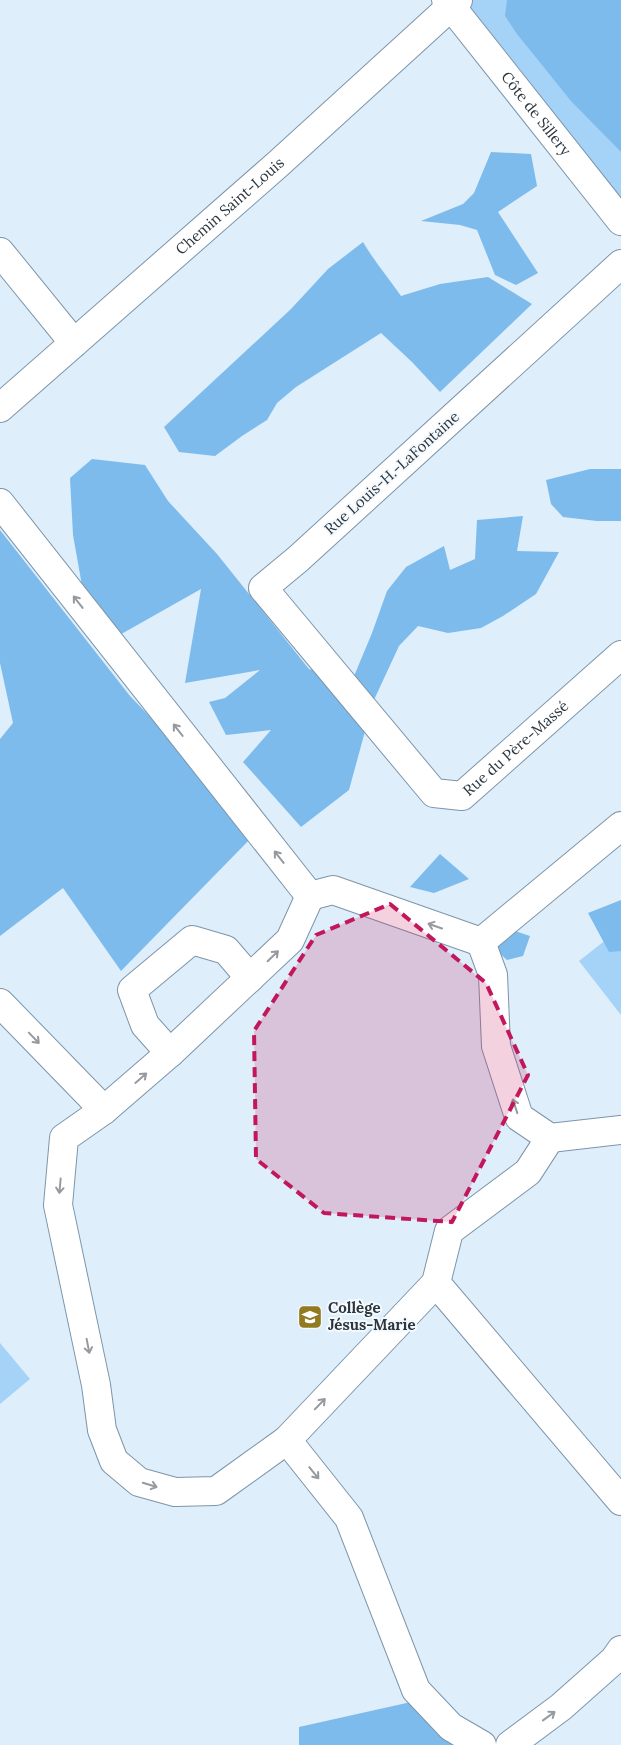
<svg xmlns="http://www.w3.org/2000/svg" width="621" height="1745" viewBox="0 0 621 1745" font-family="Lora,serif">
<style>
.green{fill:#a5d2f7}
.forest{fill:#7dbbec}
.lines{fill:none;stroke-linecap:round;stroke-linejoin:round}
.minor-casing{stroke:#7d95a9;stroke-width:30}
.minor{stroke:#fff;stroke-width:28}
.oneway{stroke:#969a9e}
.marked{fill:#c2185b;fill-opacity:0.2;stroke:#c2185b;stroke-width:4;stroke-dasharray:10 6;stroke-linejoin:round}
.labels{text-anchor:middle;stroke-width:4;stroke-linejoin:round;paint-order:stroke}
.street-label{font-size:15px;fill:#2c363e;stroke:#f4f9fe}
.poi-label{font-size:15px;font-weight:bold;fill:#2c363e;stroke:#f4f9fe;text-anchor:start}
</style>
<rect width="100%" height="100%" fill="#deeefb"/>
<!-- green -->
<path class="green" d="M458,0h163v221z
M621,928v87l-42,-54z
M0,1343l30,36 -30,25z"/>
<!-- forest -->
<path class="forest" d="M507,0h114v152l-50,-51 -54,-67 -12,-18z
M491,152l40,2 6,32 -39,26 40,61 -22,12 -21,-10 -18,-45 -17,-5 -39,-4 42,-17 11,-11z
M363,242c11,19 25,35 38,54l39,-12 48,-7 44,27 -92,88 -28,-30 -31,-29 -85,54 -19,16 -10,17 -25,16 -27,20 -36,-4 -15,-25 127,-118 37,-40z
M92,459l53,6 23,36 49,53 92,115 43,12 20,-48 15,-42 19,-24 38,-21 6,24 25,-11 2,-39 46,-4 -6,35 42,1 -23,42 -33,22 -22,12 -33,5 -30,-7 -19,20 -26,56 -24,88 -48,37 -58,-65 28,-32 -45,5 -17,-33 16,-4 35,-28 -75,13 16,-94 -85,48 -33,-46 -10,-56 -3,-57z
M590,469h31v52h-24l-34,-4 -12,-13 -5,-24z
M0,530l130,166 129,134 -138,141 -58,-83 -63,48v-197l13,-16 -13,-60z
M440,854l29,25 -35,14 -24,-6z
M621,900v51l-12,1 -21,-39z
M512,930l18,6 -7,20 -16,4 -13,-12z
M411,1702l45,43h-157v-18z"/>
<g class="lines">
<defs>
<g id="minor">
<path id="s1" d="M446,0l175,221"/>
<path d="M0,252l74,91"/>
<path id="s2" d="M621,264l-323,295 -35,29 171,205 28,3 159,-141"/>
<path id="s3" d="M0,408l278,-244 180,-164"/>
<path d="M0,503l310,393"/>
<path d="M310,896l-20,44 -120,113 -66,57 -40,28 -6,67 38,180 6,45 12,31 25,21 36,10 41,-1 71,-51 62,78 67,172 35,37 31,18"/>
<path d="M310,896l23,-6 148,52"/>
<path d="M481,942l12,33 3,71 23,71 31,21 71,-8"/>
<path d="M481,942l140,-116"/>
<path d="M0,1003l104,107"/>
<path d="M170,1053l-25,-28 -13,-35 60,-50 34,10 24,28"/>
<path d="M550,1138l-22,34 -79,59 -13,52 185,218"/>
<path d="M287,1440l149,-157"/>
<path d="M510,1745l51,-38 53,-47 7,-10"/>
</g>
</defs>
<!-- minor casing -->
<use href="#minor" class="minor-casing"/>
<!-- minor -->
<use href="#minor" class="minor"/>
</g>
<!-- one-way arrows -->
<defs><path id="oneway-shaft" d="M-6 0H5M1.5-3L5.5 0L1.5 3" fill="none" stroke-width="1.6" stroke-linecap="round" stroke-linejoin="round" transform="scale(1.25)"/></defs>
<g class="oneway">
<use href="#oneway-shaft" transform="translate(78 602) rotate(-128)"/>
<use href="#oneway-shaft" transform="translate(178 730) rotate(-128)"/>
<use href="#oneway-shaft" transform="translate(279 857) rotate(-128)"/>
<use href="#oneway-shaft" transform="translate(435 926) rotate(-161)"/>
<use href="#oneway-shaft" transform="translate(273 956) rotate(-44)"/>
<use href="#oneway-shaft" transform="translate(34 1038) rotate(46)"/>
<use href="#oneway-shaft" transform="translate(141 1078) rotate(-41)"/>
<use href="#oneway-shaft" transform="translate(515 1106) rotate(-108)"/>
<use href="#oneway-shaft" transform="translate(60 1186) rotate(95)"/>
<use href="#oneway-shaft" transform="translate(88 1346) rotate(79)"/>
<use href="#oneway-shaft" transform="translate(320 1404) rotate(-46)"/>
<use href="#oneway-shaft" transform="translate(314 1473) rotate(51)"/>
<use href="#oneway-shaft" transform="translate(150 1485) rotate(17)"/>
<use href="#oneway-shaft" transform="translate(549 1716) rotate(-36)"/>
</g>
<!-- marked area -->
<path class="marked" d="M390,904l96,79 42,92 -76,147 -128,-9 -68,-54 -2,-128 62,-96z"/>
<!-- icons -->
<defs>
<symbol id="school-square" viewBox="-11 -11 22 22"><rect x="-9" y="-9" width="18" height="18" rx="4" fill="#927a21" stroke="#f4f9fe"/><path d="M0-5L7-2L0 1L-7-2ZM-4 1L0 2.5L4 1V4Q0 6-4 4Z" fill="#fff"/></symbol>
</defs>
<g fill-rule="evenodd">
<use href="#school-square" x="296" y="1303" width="28" height="28"/>
</g>
<g class="labels">
<!-- street labels -->
<g class="street-label">
<text dy="5" stroke="none"><textPath href="#s1" startOffset="145">Côte de Sillery</textPath></text>
<text dy="5" stroke="none"><textPath href="#s3" startOffset="306">Chemin Saint-Louis</textPath></text>
<text transform="translate(392 473) rotate(-42)" y="5">Rue Louis-H.-LaFontaine</text>
<text dy="5" stroke="none"><textPath href="#s2" startOffset="850">Rue du Père-Massé</textPath></text>
</g>
<!-- poi labels -->
<g class="poi-label">
<text x="328" y="1313">Collège<tspan x="328" dy="17">Jésus-Marie</tspan></text>
</g>
</g>
</svg>
